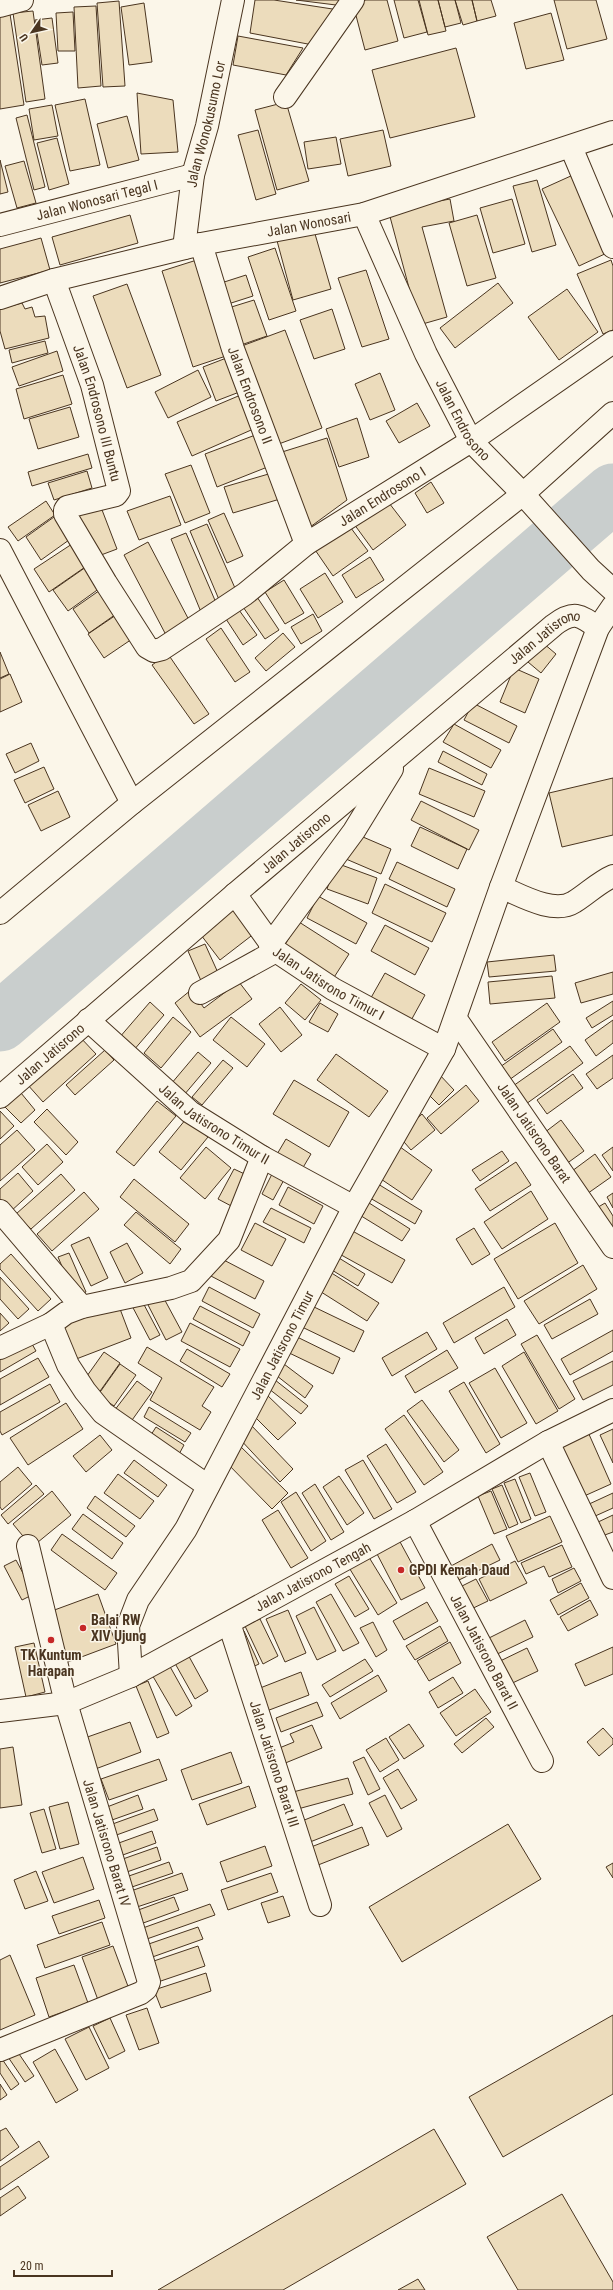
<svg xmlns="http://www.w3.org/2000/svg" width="613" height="2290" viewBox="0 0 613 2290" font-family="'Roboto Condensed',sans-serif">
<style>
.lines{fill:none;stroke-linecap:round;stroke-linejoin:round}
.river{stroke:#c9cecd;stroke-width:59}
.building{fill:#ecdcbc;stroke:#4a3520}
.street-casing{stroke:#4a3520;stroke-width:24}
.secondary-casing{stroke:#4a3520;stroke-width:24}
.street{stroke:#fbf6e9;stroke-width:22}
.secondary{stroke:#fbf6e9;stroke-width:22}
.poi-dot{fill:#c62828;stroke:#fbf6e9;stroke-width:1.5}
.labels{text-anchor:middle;stroke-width:3;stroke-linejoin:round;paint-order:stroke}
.street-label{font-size:14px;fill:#4a3520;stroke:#fbf6e9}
.poi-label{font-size:14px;font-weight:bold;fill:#4a3520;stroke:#fbf6e9;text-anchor:start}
</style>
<rect width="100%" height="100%" fill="#fbf6e9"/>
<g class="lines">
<!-- river -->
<path class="river" d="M0,1022l613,-529"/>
</g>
<!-- building -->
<path class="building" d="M255,0h19l65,10 -26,35 -63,-12z
M296,0h51l-3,6z
M366,0h21l11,41 -33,9 -12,-46z
M394,0h24l9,32 -23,6z
M419,0h19l8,31 -18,4z
M438,0h17l6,23 -16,4z
M455,0h17l5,21 -14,4z
M472,0h19l5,16 -19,5z
M554,0h42l11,39 -40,10z
M119,1l6,85 -22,1 -6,-84z
M144,3l8,59 -23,3 -8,-58z
M96,6l5,80 -23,2 -4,-81z
M33,11l12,88 -19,3 -13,-89z
M73,12l2,39h-17l-2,-38z
M551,13l13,47 -38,9 -12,-46z
M10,14l14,91 -24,4v-94z
M52,18l6,45 -16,2 -7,-45z
M238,36l65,12 -17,27 -53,-10z
M456,48l19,69 -85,21 -18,-68z
M137,93l36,7 5,52 -37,2z
M85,99l15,66 -30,6 -15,-66z
M286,102l23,79 -32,9 -22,-80z
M52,105l6,31 -24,4 -5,-31z
M27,115l18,72 -11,3 -18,-72z
M127,116l12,44 -31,8 -11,-44z
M258,130l18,64 -20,6 -18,-65z
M383,130l8,36 -43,10 -8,-37z
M336,137l5,27 -33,5 -4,-27z
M57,138l12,46 -20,6 -12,-47z
M0,160l8,32 -8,2z
M24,161l12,42 -19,5 -12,-42z
M573,175l36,77 -30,14 -37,-77z
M537,180l19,65 -24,7 -19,-66z
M450,199l4,22 -32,6 25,90 -28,8 -30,-112 18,-6z
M512,199l13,45 -32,9 -13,-45z
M130,215l8,28 -78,22 -8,-28z
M477,215l19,63 -29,8 -18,-63z
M313,227l18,62 -38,11 -17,-63z
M41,238l9,32 -50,13v-34z
M275,248l21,63 -27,9 -21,-63z
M200,259l32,95 -39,13 -31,-96z
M611,260l2,6v64l-10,4 -26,-60z
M366,270l23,69 -27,8 -24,-69z
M246,275l7,21 -28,9 -7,-21z
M498,283l15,20 -58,45 -15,-20z
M127,284l34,91 -34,13 -34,-92z
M567,289l31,43 -39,28 -31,-43z
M254,300l13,36 -29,10 -13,-37z
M22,303l3,6 7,-2 3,10 10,-1 4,22 -44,11 -5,-18v-22z
M332,309l13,40 -31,10 -14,-39z
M285,330l37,98 -46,17 -37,-98z
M45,341l3,12 -36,10 -3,-13z
M57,351l6,20 -44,15 -7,-19z
M229,357l13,34 -26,10 -13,-34z
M198,370l13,27 -43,21 -13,-26z
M380,373l15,37 -25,10 -15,-36z
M63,375l9,29 -48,15 -8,-30z
M243,394l15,33 -66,29 -15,-34z
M417,403l13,23 -31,17 -13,-22z
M70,407l9,30 -41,12 -9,-30z
M357,418l12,39 -30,10 -13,-38z
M258,434l12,32 -53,21 -12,-33z
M327,438l20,62 -41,30 -24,-78z
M88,454l4,14 -60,18 -4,-14z
M191,465l19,48 -25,10 -20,-49z
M87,471l5,17 -38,12 -6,-17z
M272,473l8,26 -47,14 -9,-26z
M431,482l13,21 -17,10 -12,-20z
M170,496l11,29 -42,15 -12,-29z
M386,499l20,26 -33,25 -19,-26z
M46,501l9,14 -37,26 -10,-14z
M99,502l18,47 -24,9 -18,-46z
M224,513l19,43 -16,7 -19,-43z
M54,517l15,23 -28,20 -15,-23z
M345,520l23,31 -35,25 -22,-32z
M207,524l31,71 -18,7 -30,-71z
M186,533l31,72 -16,7 -30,-73z
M148,542l42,80 -24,13 -42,-80z
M72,544l16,21 -39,27 -15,-23z
M370,557l14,23 -28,18 -14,-23z
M86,567l14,21 -32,23 -15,-21z
M325,573l18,29 -25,16 -18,-29z
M284,580l20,33 -19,11 -20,-32z
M103,588l16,24 -30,21 -16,-24z
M255,594l24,36 -14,9 -24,-35z
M239,610l18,25 -14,10 -17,-26z
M119,613l16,24 -31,21 -16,-24z
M313,614l9,17 -21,13 -10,-17z
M221,628l29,44 -15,10 -29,-43z
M283,633l12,14 -29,24 -11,-13z
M543,643l13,11 -15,19 -13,-11z
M0,652l9,22 -9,4z
M168,654l41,60 -15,10 -42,-59z
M514,668l25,11 -14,34 -25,-11z
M10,674l12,28 -22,10v-33z
M473,703l44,23 -8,17 -45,-23z
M454,724l47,26 -10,18 -48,-26z
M31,743l8,18 -24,12 -9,-19z
M443,751l44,23 -5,11 -44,-23z
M44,767l10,22 -29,14 -11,-23z
M429,768l56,23 -11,26 -55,-23z
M613,778v57l-51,12 -13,-54z
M58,791l12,26 -29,14 -13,-26z
M421,801l58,29 -10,20 -58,-30z
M420,827l47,22 -9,20 -47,-23z
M356,834l35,15 -10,25 -35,-15z
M397,862l58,27 -8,18 -58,-28z
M336,863l41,15 -9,26 -41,-15z
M385,884l61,29 -14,29 -60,-29z
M318,896l49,27 -11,21 -49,-26z
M236,907l19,26 -35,27 -19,-25z
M299,922l50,32 -18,28 -50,-31z
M385,925l44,23 -14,27 -44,-24z
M205,944l14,31 -17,8 -14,-32z
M554,955l2,16 -67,6 -2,-15z
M613,972v22l-32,9 -6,-20z
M385,973l40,22 -17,31 -40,-23z
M552,976l3,22 -65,6 -2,-22z
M239,982l13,17 -52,38 -25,-34 16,-13 13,18z
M301,984l20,16 -16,20 -20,-17z
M613,1001v14l-21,13 -6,-10z
M150,1002l14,13 -31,36 -14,-13z
M320,1003l18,11 -10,18 -19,-10z
M547,1003l13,19 -55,39 -13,-19z
M280,1007l22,28 -21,17 -22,-28z
M173,1017l18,15 -30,36 -17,-15z
M231,1017l34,27 -18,23 -34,-27z
M613,1020v23l-17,13 -11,-16z
M553,1029l9,13 -53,38 -9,-13z
M79,1036l17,18 -53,48 -16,-18z
M570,1046l13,17 -57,41 -13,-18z
M105,1050l9,10 -39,35 -9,-10z
M198,1052l13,11 -27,32 -13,-11z
M336,1054l52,37 -19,26 -52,-37z
M613,1055v23l-16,11 -11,-15z
M223,1060l10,8 -31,37 -10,-8z
M438,1073l16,17 -15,15 -17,-17z
M573,1074l10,14 -36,26 -10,-14z
M294,1080l55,32 -20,35 -56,-33z
M466,1085l13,16 -38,33 -14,-16z
M21,1093l14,17 -14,13 -16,-16z
M157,1101l19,15 -42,50 -18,-14z
M47,1109l31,33 -12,13 -32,-33z
M0,1111l14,15 -14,13z
M422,1114l13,16 -24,20 -13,-15z
M186,1119l22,18 -27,33 -22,-18z
M561,1120l23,31 -22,16 -22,-31z
M17,1130l18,20 -35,31v-36z
M286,1139l25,15 -13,22 -25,-15z
M47,1144l16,18 -25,23 -16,-18z
M396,1144l36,26 -20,30 -37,-25z
M206,1147l25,21 -26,31 -25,-21z
M613,1147v24l-11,-16z
M502,1151l7,10 -29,20 -8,-11z
M595,1154l16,23 -27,19 -16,-22z
M516,1162l15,23 -41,26 -15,-22z
M234,1169l17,8 -16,31 -17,-9z
M273,1172l12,6 -12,22 -11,-6z
M18,1173l15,18 -23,21 -10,-11v-12z
M61,1174l14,16 -44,39 -15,-15z
M134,1179l55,45 -14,18 -55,-45z
M378,1184l44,27 -7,13 -45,-26z
M288,1187l35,19 -9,18 -35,-19z
M531,1191l17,28 -46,30 -18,-27z
M84,1192l15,17 -47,42 -15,-17z
M613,1193v15l-6,-11z
M366,1201l44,28 -8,12 -44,-27z
M605,1203l8,13v23l-18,-30z
M271,1208l40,20 -7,15 -41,-21z
M136,1212l45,37 -11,15 -46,-39z
M255,1223l31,16 -14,27 -31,-16z
M555,1223l23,40 -60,36 -24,-40z
M347,1228l58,32 -13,23 -58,-32z
M474,1228l16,26 -18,11 -16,-26z
M89,1237l19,41 -17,8 -20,-41z
M127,1243l16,30 -18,10 -15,-31z
M69,1253l17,39 -11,5 -17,-40z
M11,1254l40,45 -13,12 -38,-42v-5z
M334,1255l31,19 -7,12 -31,-19z
M218,1257l46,24 -9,18 -46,-24z
M583,1265l14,24 -58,35 -15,-23z
M330,1272l49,31 -12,18 -49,-31z
M0,1277l29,32 -11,10 -18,-20z
M209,1287l51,27 -7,14 -51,-27z
M504,1287l11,20 -61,36 -11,-20z
M161,1293l21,39 -16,8 -20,-39z
M141,1299l19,36 -10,5 -19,-36z
M590,1299l8,15 -46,25 -8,-14z
M117,1301l14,37 -60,23 -14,-37z
M200,1306l50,26 -7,14 -50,-27z
M312,1306l52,25 -10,21 -52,-25z
M0,1313l9,10 -9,8z
M507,1319l9,16 -32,19 -9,-16z
M190,1323l50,26 -10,18 -49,-26z
M613,1330v21l-43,24 -9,-16z
M427,1332l10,17 -45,27 -10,-18z
M291,1334l49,24 -7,16 -50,-24z
M537,1335l38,64 -16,10 -38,-65z
M28,1337l8,14 -36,21v-19z
M147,1347l67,40 -12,19 9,6 -11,18 -50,-30 12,-22 -24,-15z
M187,1349l43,25 -8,13 -42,-26z
M447,1350l11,18 -43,25 -10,-17z
M104,1352l16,11 -22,31 -16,-11z
M524,1352l34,59 -22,13 -34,-58z
M38,1358l11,19 -49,28v-26z
M280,1361l33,25 -8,12 -33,-26z
M613,1361v24l-30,15 -10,-19z
M120,1364l16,11 -22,31 -16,-11z
M495,1368l32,55 -26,15 -32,-55z
M270,1376l38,30 -7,8 -37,-29z
M137,1381l15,11 -22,31 -16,-12z
M464,1382l36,62 -14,9 -37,-62z
M50,1384l10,18 -58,33 -2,-4v-19z
M266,1394l30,29 -18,17 -29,-29z
M422,1400l37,50 -15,12 -37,-51z
M66,1403l17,26 -55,36 -18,-27z
M149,1407l42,26 -6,9 -41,-25z
M404,1415l39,57 -19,13 -39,-56z
M250,1424l43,45 -13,13 -43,-46z
M156,1427l28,18 -6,11 -29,-18z
M613,1429v34l-13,-28z
M588,1432l23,52 -29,13 -23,-52z
M100,1435l12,15 -26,22 -13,-16z
M238,1444l50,49 -16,16 -49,-50z
M386,1444l30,48 -19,11 -30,-47z
M134,1460l33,25 -9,12 -34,-24z
M363,1460l29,49 -18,10 -29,-49z
M18,1467l14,17 -30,26 -2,-3v-25z
M530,1473l16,39 -11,4 -16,-39z
M118,1474l36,27 -14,18 -36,-26z
M339,1476l25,37 -17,12 -24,-38z
M515,1479l16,40 -10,4 -17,-40z
M315,1484l29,48 -13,8 -29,-47z
M36,1485l8,9 -36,30 -7,-9z
M502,1485l16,39 -9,4 -17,-39z
M52,1491l19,24 -39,32 -19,-23z
M491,1491l16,38 -13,5 -16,-38z
M296,1492l30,49 -15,10 -30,-49z
M613,1493v15l-20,9 -6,-12z
M95,1496l40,30 -9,11 -39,-29z
M278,1510l30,48 -17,10 -29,-48z
M83,1514l40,29 -11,16 -40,-30z
M613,1515v17l-11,4 -6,-13z
M550,1516l12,26 -44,20 -12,-26z
M62,1534l55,39 -12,17 -54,-40z
M399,1540l26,48 -24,12 -25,-48z
M492,1544l8,16 -41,20 -8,-14z
M562,1545l10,22 -23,10 -5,-11 -18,8 -5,-11z
M367,1554l30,49 -19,12 -30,-49z
M16,1560l18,34 -12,6 -18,-34z
M515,1561l12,22 -37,18 -11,-22z
M574,1568l7,13 -23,12 -6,-14z
M349,1576l20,33 -14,8 -20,-33z
M476,1579l12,22 -23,11 -11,-22z
M581,1583l8,15 -31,17 -8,-15z
M98,1594l18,50 -48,18 -19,-50z
M331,1594l28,49 -16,8 -27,-49z
M590,1600l8,15 -30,16 -8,-14z
M427,1602l11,19 -34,19 -11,-19z
M314,1607l22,44 -19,9 -21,-44z
M288,1610l18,43 -21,9 -19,-43z
M260,1619l18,37 -15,8 -18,-38z
M525,1620l8,17 -42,20 -8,-16z
M373,1622l14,28 -11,7 -16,-29z
M440,1626l8,15 -33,19 -9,-14z
M244,1631l15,33 -11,5 -15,-33z
M450,1642l11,21 -32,18 -12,-20z
M34,1643l11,49 -19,5 -11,-50z
M613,1647v27l-28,12 -10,-22z
M527,1648l11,23 -34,16 -10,-23z
M186,1651l22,40 -13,8 -23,-41z
M365,1659l8,12 -43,26 -8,-12z
M168,1663l24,43 -16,10 -25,-43z
M301,1672l8,23 -45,17 -9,-22z
M378,1675l9,16 -47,28 -9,-16z
M453,1677l10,16 -25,15 -9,-16z
M148,1681l21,52 -12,5 -21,-52z
M475,1689l16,23 -35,24 -16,-23z
M317,1702l6,14 -42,16 -5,-14z
M486,1718l8,9 -32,26 -8,-9z
M130,1722l11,30 -51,19 -11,-31z
M409,1724l15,22 -20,13 -15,-22z
M312,1725l10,23 -44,18 -6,-15 22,-9 -4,-8z
M603,1728l10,11v5l-14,12 -12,-14z
M386,1738l13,22 -19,12 -14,-22z
M13,1747l9,58 -22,3v-59z
M231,1752l11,31 -50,17 -11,-30z
M364,1757l16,32 -12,6 -15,-33z
M159,1759l8,21 -58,20 -8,-21z
M398,1769l19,31 -16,9 -18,-31z
M348,1778l5,16 -59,16 -5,-17z
M249,1786l7,21 -49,18 -8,-21z
M138,1795l5,14 -31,11 -5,-13z
M385,1795l17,34 -15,8 -18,-34z
M68,1802l11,42 -19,5 -11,-42z
M344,1804l9,21 -48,19 -8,-21z
M44,1809l12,40 -14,4 -12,-40z
M154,1809l4,11 -47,17 -4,-11z
M508,1824l33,55 -139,83 -33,-55z
M362,1827l7,18 -56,22 -7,-18z
M152,1831l4,12 -36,13 -4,-12z
M265,1846l7,20 -45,16 -7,-20z
M157,1847l4,13 -37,13 -4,-13z
M83,1857l11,32 -40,14 -12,-31z
M169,1862l4,11 -44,15 -3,-11z
M613,1863v15l-7,-11z
M36,1871l12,30 -23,8 -11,-29z
M182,1873l6,17 -54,18 -6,-16z
M271,1873l7,19 -50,18 -7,-20z
M283,1896l7,20 -22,7 -7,-20z
M174,1897l5,13 -44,16 -5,-13z
M99,1900l6,18 -46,16 -7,-18z
M210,1904l5,11 -71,25 -4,-11z
M102,1922l8,23 -65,23 -8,-23z
M198,1927l5,12 -59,21 -4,-13z
M113,1946l16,43 -31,11 -16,-43z
M198,1946l7,20 -53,18 -7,-20z
M10,1955l25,60 -35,15v-70z
M74,1965l14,38 -39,14 -13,-39z
M206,1973l5,18 -50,17 -7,-18z
M147,2008l12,35 -20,7 -13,-35z
M613,2015v79l-110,63 -34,-60z
M110,2018l15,33 -16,8 -16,-33z
M89,2027l20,41 -23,12 -21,-41z
M15,2048l19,28 -9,6 -19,-28z
M55,2049l23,41 -22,13 -23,-41z
M0,2056l19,28 -8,6 -11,-17z
M0,2084l7,11 -7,5z
M6,2128l13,19 -19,14v-30z
M434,2129l32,55 -183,106h-125z
M39,2141l10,16 -49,33v-23z
M18,2186l8,12 -26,18v-18z
M562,2194l51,88v8h-95l-31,-53z
M418,2279l7,11h-27z"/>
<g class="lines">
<defs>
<g id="street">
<path d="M0,6l22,-6"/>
<path d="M285,97l68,-97"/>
<path d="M571,147l42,100"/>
<path id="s1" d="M0,225l193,-50"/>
<path id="s2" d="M201,244l32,105 73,195"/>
<path id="s3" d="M184,248l9,-73 14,-49 26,-126"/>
<path id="s4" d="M54,280l38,105 27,106 -3,4 -49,12 -2,3v4l41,69 41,64 7,4 8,-2 83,-55 61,-50 165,-103 142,-99"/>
<path d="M0,550l132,253"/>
<path d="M501,887c19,8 53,28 73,15 13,-8 25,-20 39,-26"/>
<path id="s5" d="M235,894l41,57 57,38 111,60"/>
<path d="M0,913l132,-110 391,-309 90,-81"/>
<path d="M270,945l84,-114 38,-62"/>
<path d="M200,993l76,-42"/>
<path id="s6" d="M456,1019l157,228"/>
<path id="s7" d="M88,1020l102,92 72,45 92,50"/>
<path id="s8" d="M0,1097l235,-203 319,-269c20,-15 26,-10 44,3"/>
<path d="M0,1211l82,96"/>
<path d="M0,1348l51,-24"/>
<path d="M548,1442l65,136"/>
<path d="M208,1486l-105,-73 -18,-22 -17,-26 -17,-41 15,-11 16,-6 89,-19 20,-7 38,-41 33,-83"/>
<path id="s9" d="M415,1521l127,240"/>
<path id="s10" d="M229,1623l91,282"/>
<path id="s11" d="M131,1676l-3,-50 10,-26 48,-71 168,-322 90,-158 57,-162 97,-259 15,-22"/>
<path id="s12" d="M0,1711l66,-8 65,-27 284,-155 133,-79 65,-32"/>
<path d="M0,2050l141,-57 5,-4 3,-7 -83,-279 -38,-157"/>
</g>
<g id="secondary">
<path id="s13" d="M364,214l62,140 45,87 52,53 68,76 22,20"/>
<path id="s14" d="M0,298l54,-18 147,-36 163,-30 249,-82"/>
</g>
</defs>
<!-- street casing -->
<use href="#street" class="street-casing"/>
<!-- secondary casing -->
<use href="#secondary" class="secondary-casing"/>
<!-- street -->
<use href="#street" class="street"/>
<!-- secondary -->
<use href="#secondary" class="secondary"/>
</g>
<!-- markers -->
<g class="poi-dot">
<circle cx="401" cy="1570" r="4"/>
<circle cx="83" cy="1628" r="4"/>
<circle cx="51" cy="1640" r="4"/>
</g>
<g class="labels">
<!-- street labels -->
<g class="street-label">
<text dy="5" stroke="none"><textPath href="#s3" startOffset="126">Jalan Wonokusumo Lor</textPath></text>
<text dy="5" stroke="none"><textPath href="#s1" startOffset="100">Jalan Wonosari Tegal I</textPath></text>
<text dy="5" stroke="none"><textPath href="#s14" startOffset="318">Jalan Wonosari</textPath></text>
<text dy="5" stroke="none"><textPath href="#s2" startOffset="159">Jalan Endrosono II</textPath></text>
<text dy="5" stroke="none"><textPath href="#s4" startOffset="140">Jalan Endrosono III Buntu</textPath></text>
<text dy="5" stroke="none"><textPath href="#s13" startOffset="229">Jalan Endrosono</textPath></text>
<text dy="5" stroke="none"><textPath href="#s4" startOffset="725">Jalan Endrosono I</textPath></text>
<text dy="5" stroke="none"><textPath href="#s8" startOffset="714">Jalan Jatisrono</textPath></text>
<text dy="5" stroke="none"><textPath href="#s8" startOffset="390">Jalan Jatisrono</textPath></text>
<text dy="5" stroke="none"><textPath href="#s5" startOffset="132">Jalan Jatisrono Timur I</textPath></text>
<text dy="5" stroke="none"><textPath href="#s8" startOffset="66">Jalan Jatisrono</textPath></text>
<text dy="5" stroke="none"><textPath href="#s7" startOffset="164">Jalan Jatisrono Timur II</textPath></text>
<text dy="5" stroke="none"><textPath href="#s6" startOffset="138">Jalan Jatisrono Barat</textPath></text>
<text dy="5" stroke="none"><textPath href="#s11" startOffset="371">Jalan Jatisrono Timur</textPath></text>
<text dy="5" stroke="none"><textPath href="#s12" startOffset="344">Jalan Jatisrono Tengah</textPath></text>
<text dy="5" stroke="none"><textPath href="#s9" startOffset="148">Jalan Jatisrono Barat II</textPath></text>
<text dy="5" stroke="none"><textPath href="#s10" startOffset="148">Jalan Jatisrono Barat III</textPath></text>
<text transform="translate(107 1843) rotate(73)" y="5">Jalan Jatisrono Barat IV</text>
</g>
<!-- poi labels -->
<g class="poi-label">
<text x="409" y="1575">GPDI Kemah Daud</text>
<text x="91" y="1625">Balai RW<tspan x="91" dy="16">XIV Ujung</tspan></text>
<text x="51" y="1660" text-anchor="middle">TK Kuntum<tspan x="51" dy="16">Harapan</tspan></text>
</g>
</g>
<!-- north arrow -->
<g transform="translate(32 32) rotate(236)" stroke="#fbf6e9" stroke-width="3" paint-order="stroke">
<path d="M0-3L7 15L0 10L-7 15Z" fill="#4a3520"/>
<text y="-6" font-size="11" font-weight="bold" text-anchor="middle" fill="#4a3520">U</text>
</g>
<!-- scale -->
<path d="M14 2270v6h98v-6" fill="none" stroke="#4a3520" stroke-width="2"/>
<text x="20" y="2270" font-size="12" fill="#4a3520" stroke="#fbf6e9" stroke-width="3" paint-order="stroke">20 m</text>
</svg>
